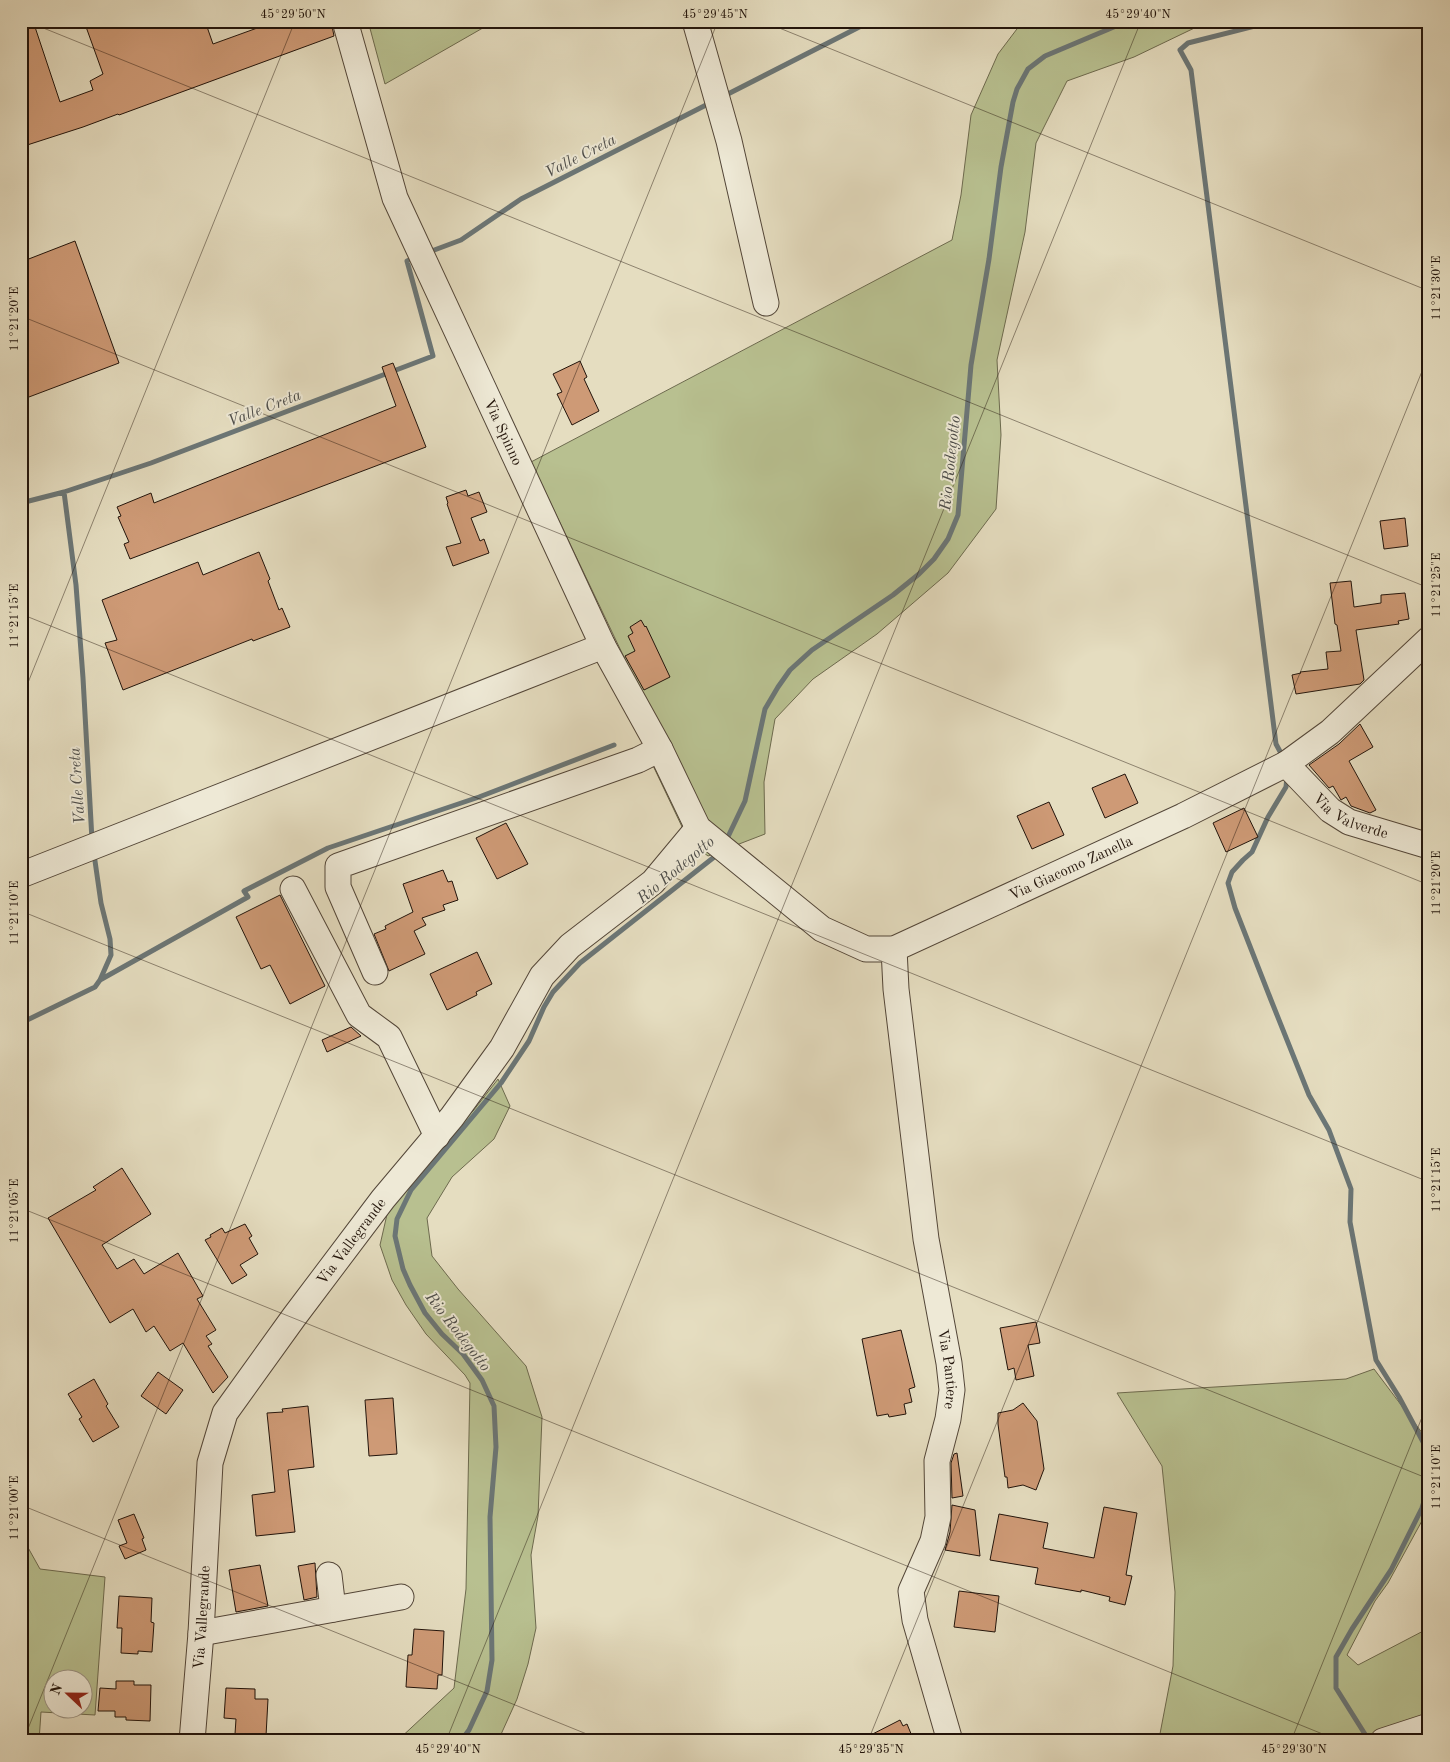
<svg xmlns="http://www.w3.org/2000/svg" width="1450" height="1762" viewBox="0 0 1450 1762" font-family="'Old Standard TT',serif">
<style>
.green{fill:#b8c090;stroke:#6d6a4e;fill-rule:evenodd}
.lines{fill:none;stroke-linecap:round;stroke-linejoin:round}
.stream{stroke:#6b7676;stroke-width:5}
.building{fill:#ce9a76;stroke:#22140b}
.minor-casing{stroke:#534638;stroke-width:27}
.minor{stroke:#eee9d6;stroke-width:25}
.ticks{fill:none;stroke:#22140b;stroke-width:1;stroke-opacity:0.45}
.labels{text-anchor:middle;stroke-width:4;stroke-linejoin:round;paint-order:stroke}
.street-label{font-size:15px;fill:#22140b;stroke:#eee9d6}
.water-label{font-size:16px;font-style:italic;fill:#4d4d4a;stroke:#eee9d6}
.neatline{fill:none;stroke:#22140b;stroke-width:2}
.ticks-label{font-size:12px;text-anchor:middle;fill:#22140b}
</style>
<rect width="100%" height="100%" fill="#e5ddc0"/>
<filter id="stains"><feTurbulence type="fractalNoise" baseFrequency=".004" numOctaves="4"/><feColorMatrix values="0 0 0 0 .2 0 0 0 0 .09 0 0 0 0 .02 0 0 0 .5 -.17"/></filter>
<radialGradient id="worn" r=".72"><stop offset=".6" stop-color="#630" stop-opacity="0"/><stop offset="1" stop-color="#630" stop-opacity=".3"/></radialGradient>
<!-- green -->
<path class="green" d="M368,21h127l-110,63z
M1023,21h186l-75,36 -67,24 -31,62 -11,89 -28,128 4,75 -5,74 -48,64 -71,61 -64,45 -38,40 -11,63 1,52 -57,22 -17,-13 -7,-12 -36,-76 -5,-58 -112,-235 421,-222 9,-45 10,-80 27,-61z
M498,1079l12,27 -16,33 -42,38 -25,41 5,38 26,33 68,77 16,51 -4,99 -7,39 5,73 -8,36 -11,35 -19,42h-101l57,-53 12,-99 4,-206 -5,-8 -39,-41 -20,-29 -14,-25 -12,-35 8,-35 65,-79 20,-20z
M1374,1369l55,73v66l-41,75 -13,18 -28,54 11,10 71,-37v97l-43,14 -26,-2 -201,2 14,-73 2,-74 -13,-126 -45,-73 229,-14z
M26,1544l14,25 65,8 -10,138 -54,-3 -2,29h-18v-195zM52,1680h30v30h-30z"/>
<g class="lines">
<!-- stream -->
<path class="stream" d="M1275,21l-87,22 -8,7 11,20 85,674 7,13
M724,96l147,-75
M429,252l32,-12 60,-41 191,-97
M64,492l12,93 7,93 9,162
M21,503l43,-11 87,-29 282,-107 -26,-95 9,-4
M1287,777l-1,10 -18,30 -16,35 -9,8 -11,12 -4,11 7,25 36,92 38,95 20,35 22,59 -1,33 26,138 23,37 30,56
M725,843l20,-42 20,-92 13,-22 12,-17 22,-20 81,-55 26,-21 15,-15 14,-20 10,-24 13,-150 18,-106 12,-92 12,-65 4,-13 11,-20 17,-13 83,-35
M100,980l148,-83 -4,-6 84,-43 151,-51 135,-52
M21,1023l74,-36 5,-7 11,-25 -1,-16 -9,-36 -7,-49
M461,1741l8,-11 18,-39 5,-31 -2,-143 6,-70 -2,-41 -12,-26 -19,-26 -21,-20 -17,-21 -15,-28 -7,-16 -8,-33 2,-17 14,-29 90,-107 28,-42 15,-34 9,-15 27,-29 138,-109
M1370,1741l-2,-2 -32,-51v-31l16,-28 39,-59 31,-62 7,-23"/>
</g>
<!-- building -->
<path class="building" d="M21,21h12l27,81 33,-12 -3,-9 13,-7 -18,-50 7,-3h113l8,23 47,-17 -1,-6h72l3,15 -215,79 -1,-1 -35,13 -62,20z
M75,241l44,122 -98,37v-138z
M580,361l7,16 -3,2 15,32 -27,14 -15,-31 5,-2 -9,-18z
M393,363l33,84 -296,112 -6,-15 5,-2 -11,-25 3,-1 -4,-9 34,-14 3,10 242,-97 -14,-39z
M466,490l2,6 11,-4 8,20 -16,6 9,23 4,-2 5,14 -36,13 -7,-19 15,-4 -14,-39 1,-1 -2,-6z
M1405,518l3,28 -24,3 -4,-28z
M259,552l11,27 -2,2 11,29 3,-2 8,19 -37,14 -1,-2 -129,51 -18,-47 12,-3 -15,-40 96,-38 5,13z
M1351,581l3,26 27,-4v-8l24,-2 4,26 -11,2 1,3 -43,6 8,50 -4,4 -64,10 -4,-19 9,-2 -1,-1 28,-3 -2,-17 15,-1 -4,-26 -2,-1 -5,-41z
M641,620l4,7 1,-1 24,51 -26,13 -19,-34 10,-5 -7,-15 5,-3 -3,-6z
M1360,724l13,23 -24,14 27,49 -6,3 -19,-7 -5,-9 -5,3 -8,-14 -4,2 -20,-23 30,-21z
M1125,774l13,29 -33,15 -13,-30z
M1049,802l15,33 -32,14 -15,-33z
M1244,808l14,29 -32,15 -13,-29z
M506,823l22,41 -31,15 -21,-41z
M443,870l5,12 4,-1 6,19 -15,5 2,5 -23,8 4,7 -12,6 11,23 -36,17 -15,-37 12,-5 -1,-3 28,-14 -10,-28z
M280,895l45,91 -35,18 -20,-39 -9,4 -25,-52z
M477,952l15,32 -16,8 1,3 -30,15 -17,-36z
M351,1027l10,9 -34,16 -5,-12z
M122,1168l29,46 -49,31 15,24 17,-10 10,15 34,-21 25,43 -6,3 19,31 -10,6 6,8 -4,2 20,31 -15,16 -30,-50 -13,8 -16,-25 -8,6 -13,-23 -23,14 -62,-105 48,-28 -3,-3z
M245,1224l7,12 -3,2 9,16 -18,11 7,10 -15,9 -27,-44 6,-3 -1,-2 12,-7 3,5z
M1036,1322l4,21 -12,2 6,31 -18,4 -2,-12 -6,2 -8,-42z
M901,1330l14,57 -6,2 3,13 -8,2 2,10 -17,3 -1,-3 -11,2 -15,-77z
M158,1372l25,18 -17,24 -25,-18z
M94,1379l14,25 -2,2 13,21 -26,15 -14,-23 3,-2 -14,-23z
M393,1398l4,56 -28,2 -4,-56z
M1023,1403l14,18 7,48 -8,21 -13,-5 -15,3 -1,-11h-2l-7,-53v-11l15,-3z
M308,1406l6,61 -26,3 7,62 -39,4 -4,-41 23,-3 -8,-79 16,-1 -1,-3z
M957,1453l6,43 -11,2 -1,-35 3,-9z
M952,1505l23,5 5,46 -35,-6 5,-18z
M1104,1507l33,6 -11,62 6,1 -7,29 -16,-4 1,-4 -29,-7v2l-46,-8 3,-16 -48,-8 9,-46 49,9 -5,25 51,10z
M134,1514l10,24 -2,1 4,11 -21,9 -6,-13 8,-3 -9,-23z
M315,1563l2,34 -13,3 -6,-34z
M260,1565l8,41 -32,6 -7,-42z
M959,1591l40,5 -4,36 -41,-5z
M119,1596l33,2 -1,24 3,1 -2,29 -14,-1v3l-17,-1 1,-25h-5z
M414,1629l30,2 -2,44h-4l-1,14 -31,-2 2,-32h4z
M116,1681h18v4h17l-1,36 -24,-1v-3h-11v-6h-17l2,-23 16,1z
M226,1688l29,1v10h13l-2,37 -31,-2 1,-15 -12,-1z
M900,1720l3,6 4,-2 7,17h-55z"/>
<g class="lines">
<defs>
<g id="minor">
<path id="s1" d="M345,21l50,177 208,448 57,103 38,79 124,101 44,20h28l289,-133 103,-52 44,-32 99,-93"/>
<path d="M695,21l34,120 37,162"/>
<path id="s2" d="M1286,764l44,46 19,12 80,24"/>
<path d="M21,875l582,-229"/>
<path d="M293,889l66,126 30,22 48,99"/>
<path id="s3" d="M894,949l2,40 30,250 23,124 3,27 -4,29 -11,42 1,56 -5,24 -22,50 4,29 35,121"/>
<path d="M375,972l-37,-85v-21l300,-106 22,-11"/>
<path d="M329,1575l4,34"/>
<path d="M201,1633l200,-36"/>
<path id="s4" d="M192,1741l9,-108 9,-170 15,-50 69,-96 89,-118 69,-82 50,-69 40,-72 28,-30 83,-64 45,-54"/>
<path d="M1383,1741l46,-15"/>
</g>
</defs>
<!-- minor casing -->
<use href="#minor" class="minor-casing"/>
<!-- minor -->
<use href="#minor" class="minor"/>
</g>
<!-- ticks -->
<path class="ticks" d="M26,21l1403,567M762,21l667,270M21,316l1408,569M21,614l1408,568M21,700l274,-679M21,911l1408,568M21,1208l1319,533M21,1505l583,236M23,1741l695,-1720M446,1741l695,-1720M868,1741l561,-1387M1291,1741l138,-341"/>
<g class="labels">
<!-- street labels -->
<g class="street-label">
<text dy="5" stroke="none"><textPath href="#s1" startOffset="442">Via Spinno</textPath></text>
<text dy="5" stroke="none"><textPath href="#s2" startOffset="85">Via Valverde</textPath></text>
<text dy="5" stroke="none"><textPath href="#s1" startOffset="1314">Via Giacomo Zanella</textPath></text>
<text dy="5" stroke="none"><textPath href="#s4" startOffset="544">Via Vallegrande</textPath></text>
<text dy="5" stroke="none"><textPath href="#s3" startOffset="424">Via Pantiere</textPath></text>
<text dy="5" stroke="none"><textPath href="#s4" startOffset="124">Via Vallegrande</textPath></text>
</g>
<!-- water labels -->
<g class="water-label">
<text transform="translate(580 155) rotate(-27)" y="6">Valle Creta</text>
<text transform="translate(264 407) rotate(-21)" y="6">Valle Creta</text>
<text transform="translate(949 463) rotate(-84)" y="6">Rio Rodegotto</text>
<text transform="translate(76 786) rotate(-94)" y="6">Valle Creta</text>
<text transform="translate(675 869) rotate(-40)" y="6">Rio Rodegotto</text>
<text transform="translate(459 1331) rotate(52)" y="6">Rio Rodegotto</text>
</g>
</g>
<!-- margin -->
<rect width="1450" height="1762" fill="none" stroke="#e5ddc0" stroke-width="55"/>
<!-- north arrow -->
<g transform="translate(68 1694) rotate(292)"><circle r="24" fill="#eee9d6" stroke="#9c9485"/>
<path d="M0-4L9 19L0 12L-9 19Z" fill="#8f2418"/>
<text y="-8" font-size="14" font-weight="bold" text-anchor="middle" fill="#22140b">N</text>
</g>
<rect x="28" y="28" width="1394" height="1706" class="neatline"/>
<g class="ticks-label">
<text x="293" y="18">45°29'50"N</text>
<text x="715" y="18">45°29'45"N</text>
<text x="1138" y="18">45°29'40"N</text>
<text transform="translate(1436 288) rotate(-90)" y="4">11°21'30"E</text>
<text transform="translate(14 319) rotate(-90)" y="4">11°21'20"E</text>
<text transform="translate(1436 585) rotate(-90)" y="4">11°21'25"E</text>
<text transform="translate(14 616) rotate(-90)" y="4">11°21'15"E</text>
<text transform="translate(1436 883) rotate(-90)" y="4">11°21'20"E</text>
<text transform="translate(14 913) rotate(-90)" y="4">11°21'10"E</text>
<text transform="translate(1436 1180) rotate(-90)" y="4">11°21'15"E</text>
<text transform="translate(14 1211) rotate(-90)" y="4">11°21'05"E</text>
<text transform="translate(1436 1477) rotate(-90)" y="4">11°21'10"E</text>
<text transform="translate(14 1508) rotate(-90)" y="4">11°21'00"E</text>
<text x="448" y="1753">45°29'40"N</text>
<text x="871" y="1753">45°29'35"N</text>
<text x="1294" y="1753">45°29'30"N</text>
</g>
<rect width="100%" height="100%" filter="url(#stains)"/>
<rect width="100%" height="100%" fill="url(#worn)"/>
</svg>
